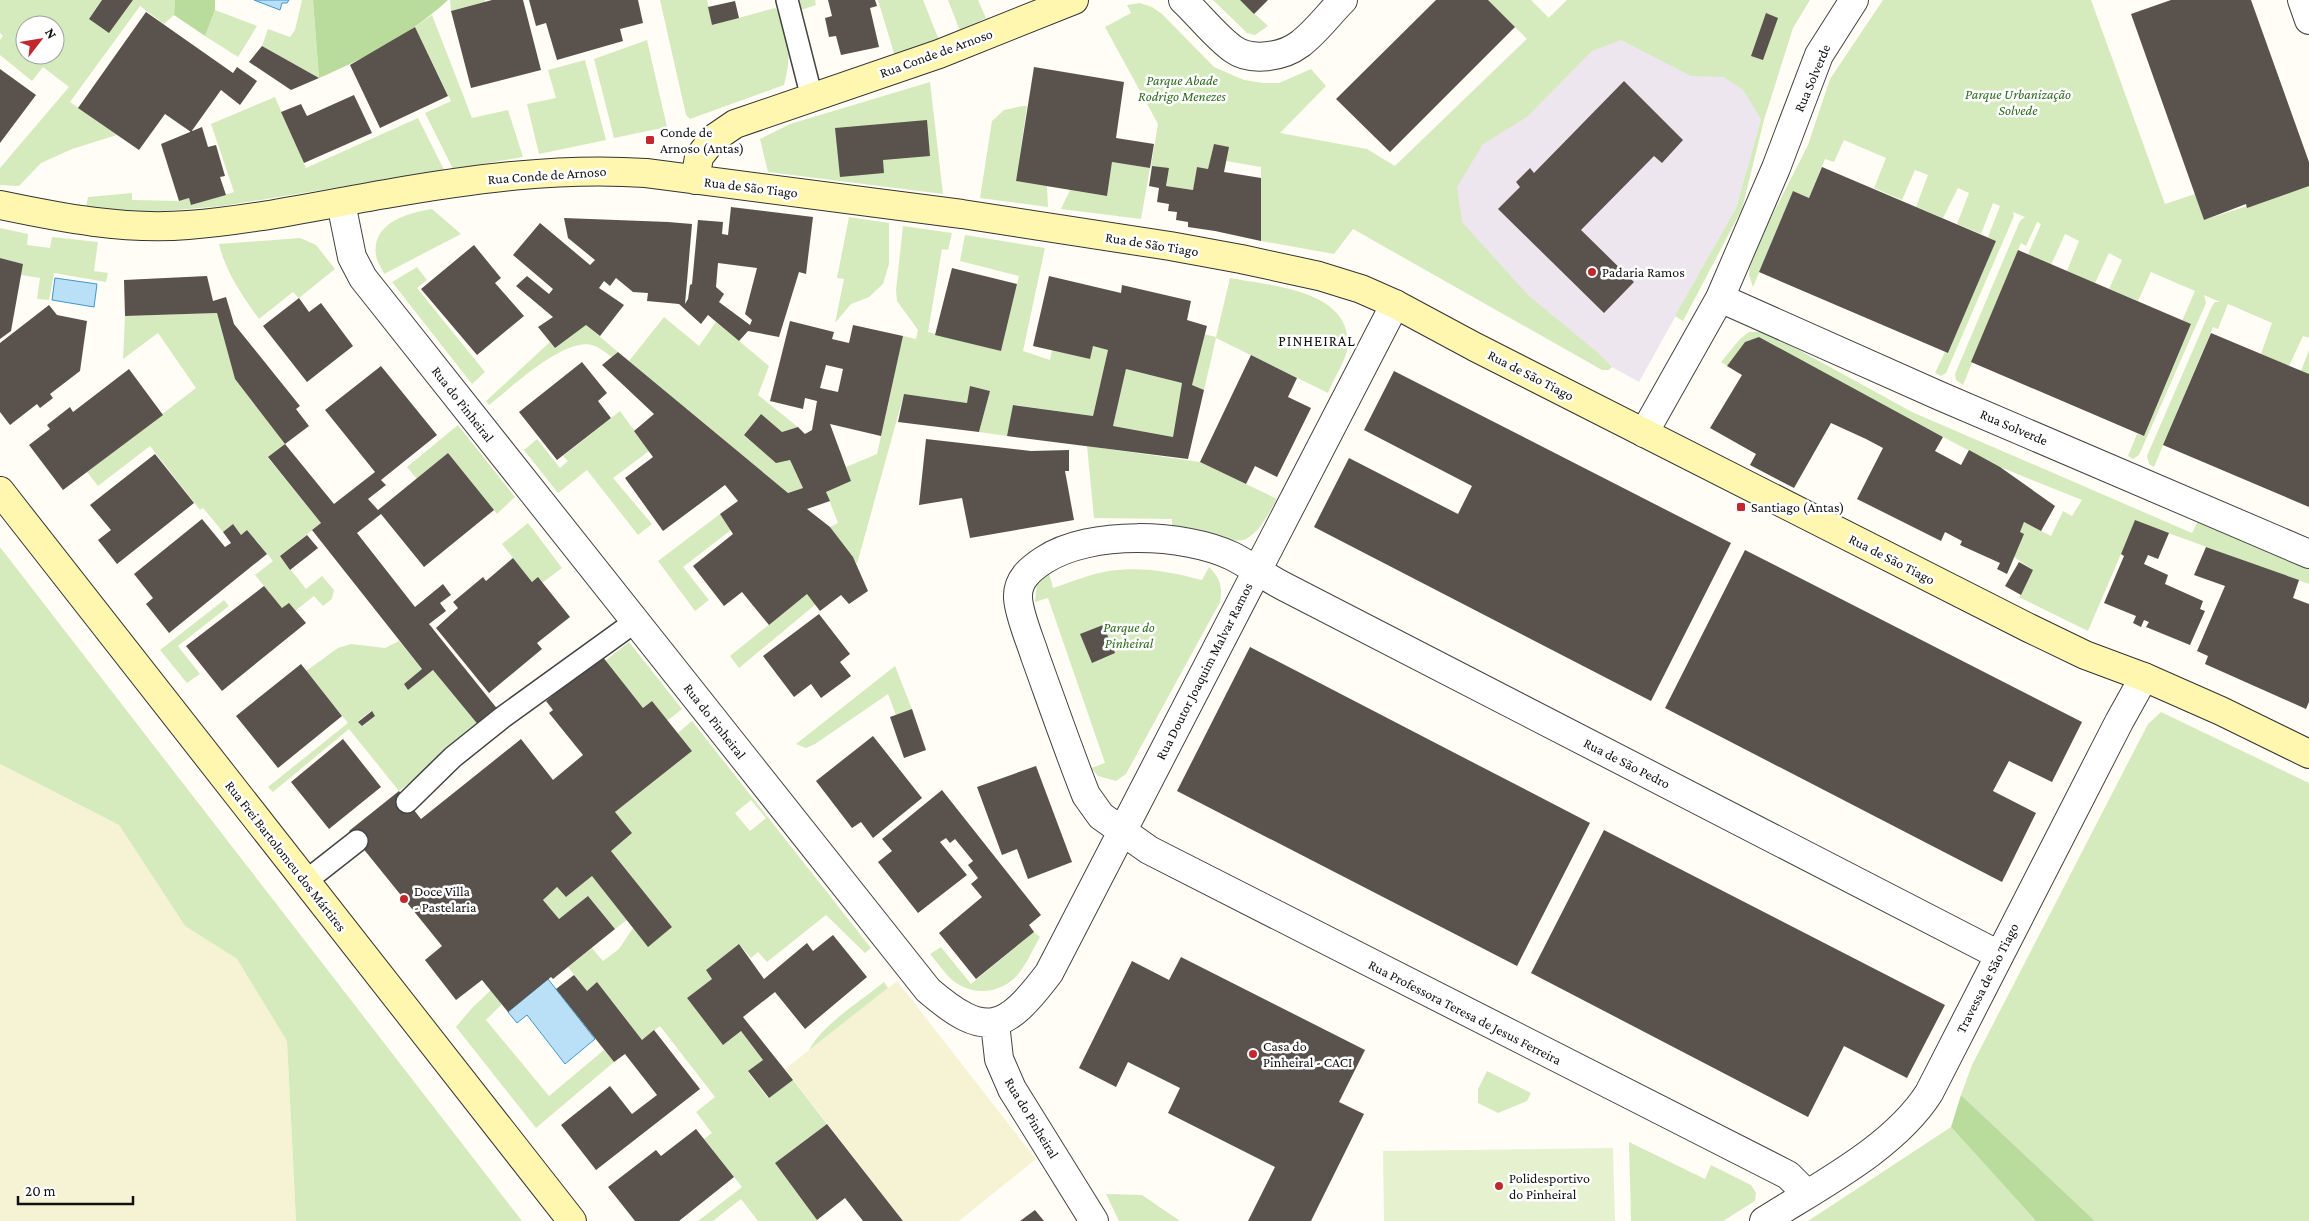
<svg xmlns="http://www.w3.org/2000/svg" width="2309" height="1221" viewBox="0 0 2309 1221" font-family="'Crimson Pro',serif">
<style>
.industrial{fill:#eee6ef}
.farmland{fill:#f6f3d4}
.green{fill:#d5ebbd;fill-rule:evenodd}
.forest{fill:#b9dc9c}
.pitch{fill:#e6f2cf}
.water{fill:#b9e0f7;stroke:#3f96cf}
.building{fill:#5a524d;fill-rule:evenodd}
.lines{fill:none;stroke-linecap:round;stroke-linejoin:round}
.lane-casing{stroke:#444;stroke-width:24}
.street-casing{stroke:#444;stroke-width:30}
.secondary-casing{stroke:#333;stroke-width:30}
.lane{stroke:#fff;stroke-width:21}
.street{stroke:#fff;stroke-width:28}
.secondary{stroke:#fff6b0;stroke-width:28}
.poi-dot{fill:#c4262e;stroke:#fff;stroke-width:2}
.labels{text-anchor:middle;stroke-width:5;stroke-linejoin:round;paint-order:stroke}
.street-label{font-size:14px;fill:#111;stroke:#fff}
.park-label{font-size:14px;font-style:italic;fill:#2f6b1f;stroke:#fff}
.poi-label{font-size:14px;fill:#111;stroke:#fff;text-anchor:start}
.neighbourhood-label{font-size:15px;letter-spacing:1px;fill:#111;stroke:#fff}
</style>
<rect width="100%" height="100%" fill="#fffdf5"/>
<!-- industrial -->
<path class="industrial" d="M1567,0h236l-16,26 -51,182 -97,174 -27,-15 -4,3h-6l-207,-204z"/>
<!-- farmland -->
<path class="farmland" d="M0,764l119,61 66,101 52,33 50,82 9,180h-296z
M897,981l139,178 -77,62h-56l-118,-152z"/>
<!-- green -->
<path class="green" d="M0,0h102l-13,19 20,13 24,-32h42l-1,15 -10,9 -24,-18 -70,96 47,33 -45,14 -31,14 -22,23 -19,-1v-17l69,-81 -26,-20 -11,14 -32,-26v-15l3,-4 -3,-3zM25,25h30v30h-30z
M302,0h11l6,78 -57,-32 6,-17 22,8 5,-7z
M450,0h35v2l-34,9z
M660,0h47l6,25 62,-17c19,14 15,56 9,77l-94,34 -4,-4z
M799,0h16l1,5 -15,5z
M878,0h45l16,40 -43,20z
M948,0h30l8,18 -26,13z
M1213,0h27l28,26 -13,9 -8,-2z
M1488,0h43l18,18 18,-18h243l-17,28 -29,92 -22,89 -59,112 -8,-5 61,-108 25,-89 -18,-29 -19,-13 -33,-1 -70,-36 -29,11 -65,66 -44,27 -26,43 5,35 66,73 69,57 15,15 -4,3h-6l-249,-141 -19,25 -73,-13v-74l-35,-6 2,-14 -14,-3 -6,25 -11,-2 -4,23 -27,-4 3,-17 -18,-3 7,-42 -53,-97 26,-14 -4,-8 13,-2 12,4 10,7 52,53 30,13 19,3h16l32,-14 15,17 -46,47 87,16 28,17 132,-127z
M1883,0h208l74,204 30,-10 9,26 105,-34v152l-6,-2 -14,30 -28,-12 11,-31 -44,-19 -10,25 -5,-2 -59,140 -5,-3 -2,-8 65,-150 3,-4h5l-16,-7 2,8 -67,152 -6,4 -5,-3 9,-22 7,2 47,-111 -9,-4 13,-30 -44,-19 -13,29 -29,-12 13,-29 -13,-7 -14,30 -28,-12 12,-30 -14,-7 -14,31 -23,-11 13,-30 -4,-2 -11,24 -5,-3 -58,142 -7,-5 -1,-6 65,-153 5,-4 -12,-5 1,4 -68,157 -5,3 -6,-3 10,-21 3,1 48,-112 -8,-4 12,-31 -7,-3 -12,31 -24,-10 12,-31 -11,-5 -15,30 -27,-11 12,-32 -13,-5 -13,30 -28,-12 12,-30 -42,-18 -10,22 -9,-3 -16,39 -16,-7 -40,96 -4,-12 1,-16 58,-114 22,-66z
M215,10l42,16 -19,31 -33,-21z
M432,15l40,103 36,-8 15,47 -70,12 -28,-56 26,-12 -36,-74z
M647,40l20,87 -53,11 -20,-79z
M585,60l21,80 -67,14 -12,-50 29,-6 -8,-28z
M930,82l13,112 -175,-22 -8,-33 30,-15z
M275,97l31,71 112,-50 26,52 -221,36 -71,6 -66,-5 2,-10 44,-4v7l47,1 10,-3 3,7 42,-13 -23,-68z
M1022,106h5l-11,75 31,5 1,21 -68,-9 12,-77 12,-11z
M1112,162l38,6 -9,51 -80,-10 9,-19 37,6z
M432,209l29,25 -77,40c-2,-6 -7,-12 -8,-18 -5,-33 31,-43 56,-47z
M849,217l40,6v41l-6,20 -14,13 -18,7 -16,19 9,-44 -7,-1z
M903,226l49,7 -4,17 -6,-1 -14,83 73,19 18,-75 -59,-15 5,-26 80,13 -22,103 27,9 2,-10 37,9 4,-13 15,4 -15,66 -79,-11 -7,31 -28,-4 11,-41 -20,-5 -3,17 -63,-9 -47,170 -27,-37 8,-4 -12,-31 25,-11 -5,-14 31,-13 26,-118 13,3 2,-9 -21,-29 -1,-11z
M0,228l28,6 -1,11 23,3 2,-11 46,5 -4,29 14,2 -2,9 -52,-9 -5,27 -12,-1 3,-21 -19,-3 2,-11 -23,-6z
M300,238l16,7 19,24 -36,29 -6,-6 -34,27c-16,-22 -34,-48 -40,-75z
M417,267l10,13 -10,8 68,84 -13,12 -80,-102z
M1230,278c36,7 111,11 117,57 1,4 2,8 1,12 -3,15 -14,31 -20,46l-112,-55 -12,52 -12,-5 12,-51 12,3z
M217,313l18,66 50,65 -17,14 53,65 -41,33 26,33 16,-13 12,14 -2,9 -9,7 -9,-10 -19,15 -13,-3 -27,-33 18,-14 -26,-31 -6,5 -8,-11 -10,8 -20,-24 -3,2 -50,-64 -52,40 -11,-14 109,-84 -38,-55 -35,26 2,-43z
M664,317l35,29 17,-24 53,44 -11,29 40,32 -16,5 -21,-18 -17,21 46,25 13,28 -15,5 -159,-132z
M586,325l32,27 -6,5c-6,-4 -14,-11 -20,-12 -29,-7 -81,43 -103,60l-3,-4 64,-59 5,6z
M1749,332h17l146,80 280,121 6,-12 111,45v18l-174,-63 -47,110 -69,-34 14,-27 -19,-13 6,-25 4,-10 27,14 12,-25 9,5 10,-16 -82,-33 -193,-102 -48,-28 -14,5 -18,24 -6,-4 19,-23z
M2309,350v24l-8,-3z
M1126,369l56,14 -9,54 -60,-11z
M620,411l29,40 -36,27 39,46 -14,11 -51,-65 -29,23 -34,-43 13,-11 23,29 8,-7 -5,-5z
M458,425l57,72 -18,17 -49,-61 -31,26 -10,-12z
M1087,446l113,16 77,37c-8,13 -16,32 -31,40 -11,6 -60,-7 -74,-10v-10l-78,-1z
M720,514l11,16 -48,37 26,33 -14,11 -37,-50z
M528,523l34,45 -20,15 -10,-1 -30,-38z
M0,547l522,674h-226l-9,-180 -50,-82 -52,-33 -66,-101 -119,-61z
M1209,567c11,11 14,20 11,35l-94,172 -10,7 -18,-5 -7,-8 14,-5 -57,-165 -13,4 2,-19 12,-10 4,15c18,-6 38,-14 56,-17 32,-5 63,1 93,9z
M807,594l9,10 -77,64 -9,-12z
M224,600l5,6 -51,40 22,28 -13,9 -27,-33z
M399,641l23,28 -18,15 4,6 25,-20 47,57 -81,64 -50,-62 -76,63 -5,-5 80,-64 -42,-52 32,-23 13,-4 34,4zM371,711l4,5 -12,10 -5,-5z
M629,642l53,67 -15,12 -15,-20 -9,7 -38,-47z
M895,666l17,43 -16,6 -8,-21 -73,50 -9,4 -10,-4z
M2161,712l148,71v438h-214l-134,-126 11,-30 176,-341z
M692,721l179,227 -6,5 -39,-38 -59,47 -9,-10 -7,6 -12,-14 -33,26 6,9 -25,19 36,47 18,-14 22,29 -15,12 20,26 25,-18 34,44 -52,39 43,58h-60l-17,-22 -28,22h-15l44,-34 -38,-48 8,-6 -16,-21 19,-15 -55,-71 -18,14 -45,-57 -10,8 -19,-24 24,-19 11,13 16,-12 14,-21 15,18 24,-19 -61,-76 21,-18 -17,-21 77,-61 -14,-18zM751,800l15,18 -16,13 -15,-18z
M592,876l35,44 -12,9 -27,-33 -29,23 -16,-19 14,-13 9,10z
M1034,932l6,5c-7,12 -13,26 -21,36 -17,22 -49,24 -69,5 -7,-7 -13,-16 -20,-24l11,-7 30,37z
M884,982l4,6 -79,62c14,-26 52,-49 75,-68z
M491,990l11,14 -16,16 63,76 55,-46 10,12 -78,66 -80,-101 16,-19z
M1487,1071l44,22 -4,8 -29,12 -20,-10v-14z
M1951,1127l85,94h-228z
M1629,1142l76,37 6,-14 40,20 5,8 -1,8 -32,20h-92z
M1106,1194l36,1 38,26h-61z"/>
<!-- forest -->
<path class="forest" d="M175,0h40v10l-10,26 -31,-21z
M313,0h135c-38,35 -82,58 -129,78z
M1961,1095l134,126h-59l-85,-94z"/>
<!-- pitch -->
<path class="pitch" d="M1613,1148l2,73h-231l-1,-70z"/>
<!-- water -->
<path class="water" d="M254,0h35l-2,3h-5l-2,7z
M55,278l42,6 -3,23 -42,-7z
M548,979l47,60 -30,25 -38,-49 -10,8 -9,-11z"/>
<!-- building -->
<path class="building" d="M102,0h31l-24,33 -20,-14z
M492,0h31l18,70 -70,18 -20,-77z
M529,0h109l5,23 -23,6 3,12 -66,19 -11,-37 -10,3z
M828,0h47l2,6 -7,2 9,39 -38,8 -5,-19 -7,1 -4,-19 7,-2z
M1240,0h28l-14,14z
M1436,0h52l27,27 -125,125 -54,-53z
M2171,0h80l58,162v24l-62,22 -1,-4 -42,16 -73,-206z
M735,1l4,17 -27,7 -4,-18z
M146,12l87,61 4,-6 20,14 -17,24 -19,-15 -30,42 -26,-18 -26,36 -61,-42z
M1766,13l12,5 -15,42 -12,-4z
M415,27l33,69 -68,32 -30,-63z
M262,46l57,32 -28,12 -42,-28z
M1034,67l90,15 -8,56 38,6 -4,24 -38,-6 -5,34 -91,-15z
M0,69l36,26 -36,48z
M1624,81l59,59 -21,23 -8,-7 -73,74 53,52 -30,31 -106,-104 22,-22 -4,-5 14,-14 4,5z
M354,95l18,38 -68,30 -23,-51 20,-8 6,12z
M927,120l3,36 -47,4 1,13 -44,4 -5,-49z
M202,127l6,20 8,-2 9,31 -5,1 6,18 -35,10 -2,-7 -10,3 -18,-57z
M1214,144l15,3 -5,25 37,6v63l-46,-10 -27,-4v-5l-12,-2 1,-8 -9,-1 1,-7 -12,-2 2,-14 -10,-2 3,-20 17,2 -3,18 27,4 4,-23 11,2z
M1822,167l174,74 -48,112 -189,-81 34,-81 16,7z
M731,207l82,10 -7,57 -7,-2 -20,65 -31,-6 -9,10 -31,-26 -7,9 -22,-20 -32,-3 1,-8 -15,-1 -17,-14 -6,8 -6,-5 -5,7 25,17 -24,31 -14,-11 -31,23 -17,-21 15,-10 -37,-31 11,-10 22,18 4,-5 -40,-34 27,-32 50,42 5,-5 -27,-22 -4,-20 104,4 24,2 -7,80 3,-5 2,-14 2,-1 6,-64 25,2 -1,12 6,1zM718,263l39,5 -12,46 7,6 -2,5 -31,-23 5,-8 -8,-7z
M474,245l27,33 -6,5 29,33 -47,39 -56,-66z
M2018,250l173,74 -47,112 -173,-74z
M0,258l23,6 -12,67 -11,8z
M952,268l65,16 -16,67 -66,-16z
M207,276l6,25 13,-4 8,27 66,82 -4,3 13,17 -24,18 49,60 41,-32 -50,-62 56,-44 56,69 -56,45 5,5 -18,14 10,11 70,-57 46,57 -70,57 -43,-53 -24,19 58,74 28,-23 8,11 -11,8 6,8 -17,13 70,87 -19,16 -47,-57 -25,20 -4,-6 18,-15 -110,-139 9,-7 -53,-66 17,-13 -50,-65 -18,-66 -92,3 -1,-36z
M1049,276l72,17 1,-8 69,16 -4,19 20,6 -15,59 12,5 -16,69 -181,-23 6,-31 80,11 15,-66 -15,-4 -3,13 -57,-13zM1126,369l56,14 -9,54 -60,-11z
M299,298l10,14 12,-9 32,43 -46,36 -44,-56z
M49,305l8,10 30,6 -7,50 -30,23 3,4 -13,10 -3,-4 -27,21 -10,-13v-69z
M790,321l44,11 -2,7 17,4 4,-18 50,11 -22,100 -51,-12 21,57 -25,11 4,9 -23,8 23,18 23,30 15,34 -19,13 -8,-9 -21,16 -13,-17 -38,31 -27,-33 -18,14 -31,-40 40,-32 -13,-20 18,-13 -13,-16 -62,46 -38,-53 28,-21 -19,-26 20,-17 -52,-49 16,-13 170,141 15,-5 -13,-28 -14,3 -32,-28 17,-21 21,18 16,-5 7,7 7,-4 5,-29 -12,-3 -2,11 -33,-8zM826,365l17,4 -5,23 -18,-4z
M2211,333l98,41v133l-146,-62z
M1759,337l184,100 -8,14 26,14 8,-15 31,17 55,39 -14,25 -17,-9 -4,10 4,2 -17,40 -10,-5 3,-6 -40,-18 2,-4 -17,-9 -4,9 -84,-42 26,-51 -17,-9 -35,-16 -37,65 -44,-23 6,-11 -46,-26 32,-53 -15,-9 18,-24z
M1251,355l46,23 -9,19 23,11 -34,69 -22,-11 -9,18 -46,-22z
M582,362l25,31 -9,8 13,17 -54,42 -38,-48z
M129,369l34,46 -100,75 -34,-45 21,-16 -3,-4 23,-18 3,5z
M1394,371l337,172 -80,158 -337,-174 35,-69 109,56 14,-28 -108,-56z
M970,386l20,5 -11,41 -81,-10 6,-28 63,9z
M926,439l105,12 38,-1v21h-4l9,49 -104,18 -8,-40 -43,7z
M155,454l39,49 -77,61 -19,-24 13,-10 -21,-25z
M202,519l23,28 6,-4 -8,-11 10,-8 8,11 6,-5 20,24 -98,79 -23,-29 7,-6 -19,-24z
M2135,520l34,13 -11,26 -10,-4 -4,9 24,11 -3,9 38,17 -3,8 5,2 -15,34 -44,-18 3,-5 -5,-2 -3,7 -8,-4 3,-7 -32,-13 20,-47 -3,-2z
M307,535l11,13 -28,22 -10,-14z
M2206,547l93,33 -6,18 16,6v98l-3,7 -101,-45 3,-8 -11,-5 28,-65 -31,-11z
M1745,550l337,172 -30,60 -43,-21 -16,30 43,22 -34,69 -337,-174z
M513,558l19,24 6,-5 32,40 -33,26 5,6 -53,44 -53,-65 22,-20 -5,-6 30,-25 3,4z
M2019,562l14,8 -12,25 -16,-9z
M264,586l18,22 7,-5 17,20 -84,68 -36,-45z
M819,614l31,40 -10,8 11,14 -30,22 -10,-14 -17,13 -31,-41z
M1103,625l12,28 -23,10 -12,-29z
M1250,647l340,176 -73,143 -340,-175z
M602,656l41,52 9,-7 40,50 -77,61 17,21 -21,18 61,76 -24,20 -56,-71 -26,21 -9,-10 -14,13 16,19 29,-23 27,33 -62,50 -2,-2 -43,35 -26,-32 -26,20 -31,-40 17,-14 -93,-115 50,-40 22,28 100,-80 32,41 30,-25 -34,-42 4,-3 -7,-9z
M301,664l41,52 -64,52 -42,-52z
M912,709l14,41 -22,8 -14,-41z
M372,711l3,5 -13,10 -4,-4z
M873,736l49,62 -49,40 -12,-16 -9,6 -36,-47z
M343,739l38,48 -52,42 -38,-47z
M1036,766l36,96 -44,17 -11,-30 -15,6 -25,-68z
M942,790l99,125 -12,10 5,7 -58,47 -37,-46 43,-36 -11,-13 7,-6 -10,-13 5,-4 -18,-22 -5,4 -4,-5 -6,4 27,33 -49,38 -40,-51 14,-11 -10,-12z
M1604,830l341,175 -38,73 -63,-32 -36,71 -277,-144z
M833,935l34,42 -62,52 -30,-37 -32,25 50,63 -24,18 -21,-27 15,-11 -22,-29 -18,14 -36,-47 25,-19 -6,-9 33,-26 25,35 43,-36 6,8z
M1181,957l184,93 -26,52 25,12 -53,107h-63l27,-54 -107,-54 12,-25 -52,-26 -12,25 -37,-19 53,-107 37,19z
M574,975l13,16 10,-9 45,58 12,-10 46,59 -104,81 -35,-45 49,-39 22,28 25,-19 -32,-41 -11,8 -58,-73z
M827,1124l65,83 11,14h-40l-18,-23 -28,22 -42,-57z
M696,1129l38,48 -55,44h-44l-27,-34 48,-37 5,6z
M1035,1210l9,11h-24z"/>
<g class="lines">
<defs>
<path id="lane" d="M787,0l25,98
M407,802l46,-45 50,-40 133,-96
M306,881l51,-40"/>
<path id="street" d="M1183,0c16,15 33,37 50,49 18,13 50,8 67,-5 16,-12 29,-30 43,-44
M2302,0l7,20
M341,203l11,54 11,21 565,712c58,50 77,41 121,-17l346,-669
M1720,298l220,98 369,158
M1644,433l76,-135 56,-130 43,-113 35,-55
M995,1023l4,36 13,30 82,132
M1807,1194l-19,-19 -639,-325 -48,-34 -15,-21c-18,-46 -34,-92 -51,-139 -5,-16 -16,-41 -17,-58 -1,-18 12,-29 26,-38 46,-30 140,-27 188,-4 18,9 35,22 53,31l714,368
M1764,1221c55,-35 130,-73 165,-128l190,-371 25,-45"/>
<path id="secondary" d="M695,180l4,-23 14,-18 22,-15 204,-70 135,-54
M0,205c62,13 124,25 188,20 67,-5 132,-20 198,-31 86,-15 173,-27 260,-21l316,41 208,32 71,13 78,17 42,13 34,15 80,43 554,281 56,27 59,22 77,34 88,43
M0,491l572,730"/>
</defs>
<!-- lane casing -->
<use href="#lane" class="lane-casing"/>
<!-- street casing -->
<use href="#street" class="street-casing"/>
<!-- secondary casing -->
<use href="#secondary" class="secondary-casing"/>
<!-- lane -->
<use href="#lane" class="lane"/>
<!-- street -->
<use href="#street" class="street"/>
<!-- secondary -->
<use href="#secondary" class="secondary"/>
</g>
<!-- markers -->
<g class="poi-dot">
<rect x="645" y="135" width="10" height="10" rx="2.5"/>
<circle cx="1592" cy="272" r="5"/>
<rect x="1736" y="502" width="10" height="10" rx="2.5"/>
<circle cx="404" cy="899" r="5"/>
<circle cx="1253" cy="1054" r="5"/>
<circle cx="1499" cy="1186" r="5"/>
</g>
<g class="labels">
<!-- street labels -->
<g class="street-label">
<text transform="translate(936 53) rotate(-20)" y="5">Rua Conde de Arnoso</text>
<text transform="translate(1812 78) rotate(-67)" y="5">Rua Solverde</text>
<text transform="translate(547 175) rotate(-4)" y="5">Rua Conde de Arnoso</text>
<text transform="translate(751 187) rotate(7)" y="5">Rua de São Tiago</text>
<text transform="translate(1152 244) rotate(9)" y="5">Rua de São Tiago</text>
<text transform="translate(1531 375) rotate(27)" y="5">Rua de São Tiago</text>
<text transform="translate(463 404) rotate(52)" y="5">Rua do Pinheiral</text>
<text transform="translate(2014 427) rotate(23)" y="5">Rua Solverde</text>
<text transform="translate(1892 559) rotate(27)" y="5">Rua de São Tiago</text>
<text transform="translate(1204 671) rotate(-63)" y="5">Rua Doutor Joaquim Malvar Ramos</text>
<text transform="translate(715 721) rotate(52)" y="5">Rua do Pinheiral</text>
<text transform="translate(1627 763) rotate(27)" y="5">Rua de São Pedro</text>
<text transform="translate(286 856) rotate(52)" y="5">Rua Frei Bartolomeu dos Mártires</text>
<text transform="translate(1987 978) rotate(-63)" y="5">Travessa de São Tiago</text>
<text transform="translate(1465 1012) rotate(27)" y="5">Rua Professora Teresa de Jesus Ferreira</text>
<text transform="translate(1032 1118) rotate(59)" y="5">Rua do Pinheiral</text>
</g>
<!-- park labels -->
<g class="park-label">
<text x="1182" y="85">Parque Abade<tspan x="1182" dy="16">Rodrigo Menezes</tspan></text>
<text x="2018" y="99">Parque Urbanização<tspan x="2018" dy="16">Solvede</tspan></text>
<text x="1129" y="632">Parque do<tspan x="1129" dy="16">Pinheiral</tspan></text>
</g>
<!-- poi labels -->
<g class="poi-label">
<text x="660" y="137">Conde de<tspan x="660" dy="16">Arnoso (Antas)</tspan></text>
<text x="1602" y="277">Padaria Ramos</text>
<text x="1751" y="512">Santiago (Antas)</text>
<text x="414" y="896">Doce Villa<tspan x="414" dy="16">- Pastelaria</tspan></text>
<text x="1263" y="1051">Casa do<tspan x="1263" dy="16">Pinheiral - CACI</tspan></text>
<text x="1509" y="1183">Polidesportivo<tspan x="1509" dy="16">do Pinheiral</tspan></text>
</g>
<!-- neighbourhood labels -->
<g class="neighbourhood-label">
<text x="1317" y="346">PINHEIRAL</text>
</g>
</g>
<!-- north arrow -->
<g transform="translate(40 40) rotate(59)"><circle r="24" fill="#ffffff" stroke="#a0a0a0"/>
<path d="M0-4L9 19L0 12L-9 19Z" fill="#c4262e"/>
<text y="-8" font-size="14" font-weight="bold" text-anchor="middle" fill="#111111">N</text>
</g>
<!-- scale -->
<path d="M18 1196v8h115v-8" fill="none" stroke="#111111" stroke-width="2.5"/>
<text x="25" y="1196" font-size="15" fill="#111111" stroke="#ffffff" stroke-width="4" paint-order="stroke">20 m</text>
</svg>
